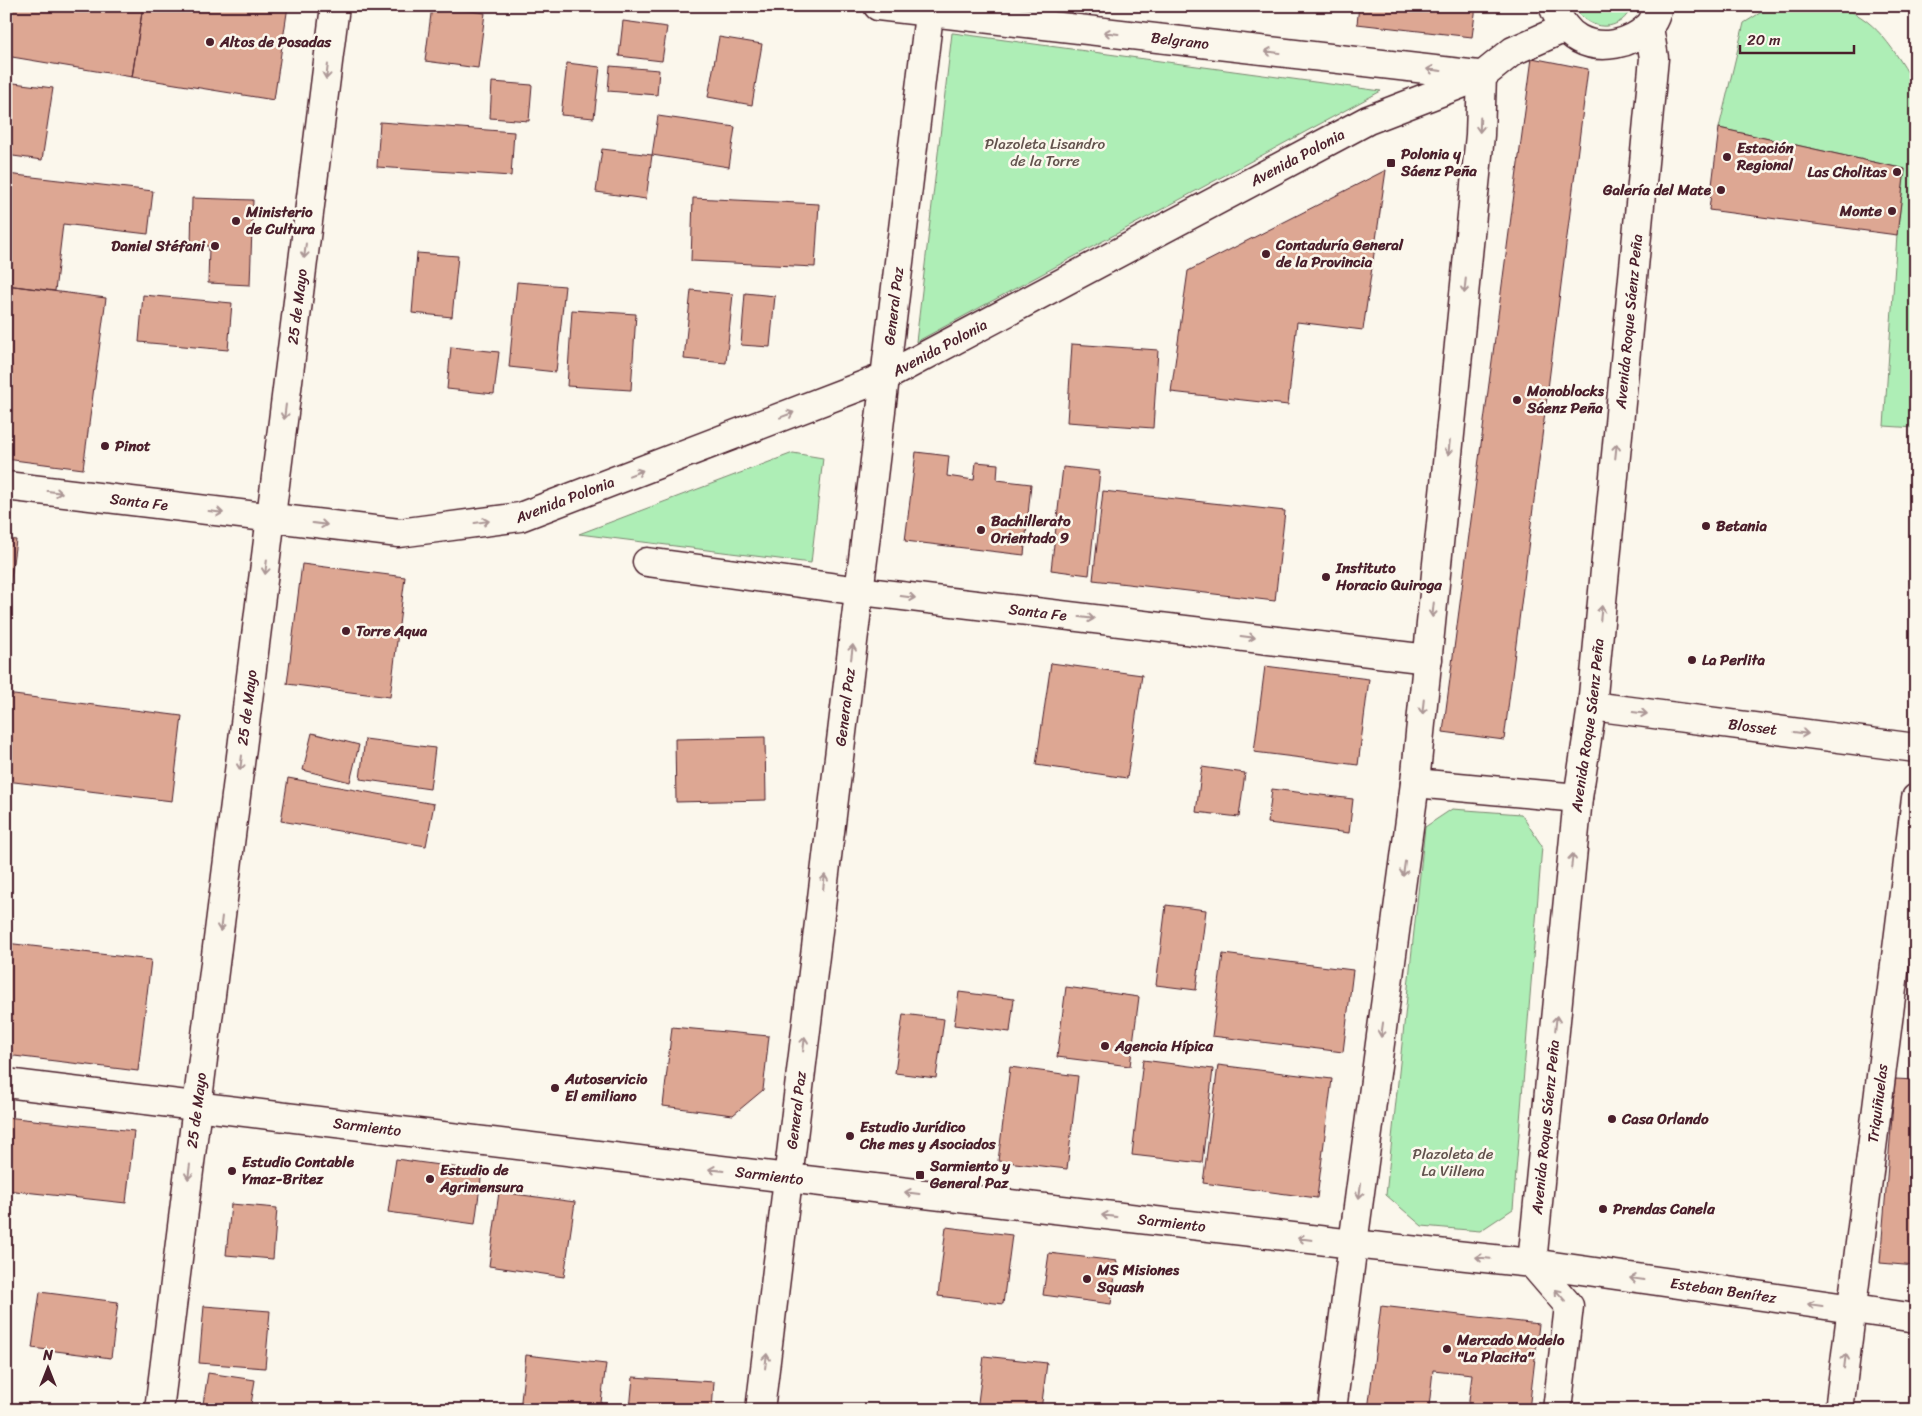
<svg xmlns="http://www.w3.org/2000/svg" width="1922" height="1416" viewBox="0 0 1922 1416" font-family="Sriracha,sans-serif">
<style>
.green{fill:#aeeeb6;stroke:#7c8670}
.building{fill:#dda793;stroke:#4a1f2b}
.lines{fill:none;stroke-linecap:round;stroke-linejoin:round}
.minor-casing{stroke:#4a1f2b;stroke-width:31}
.major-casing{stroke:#4a1f2b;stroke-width:31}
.minor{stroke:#fbf7ec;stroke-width:28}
.major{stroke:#fbf7ec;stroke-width:28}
.oneway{stroke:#ab9695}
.poi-dot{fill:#4a1f2b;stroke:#fbf7ec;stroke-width:2}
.labels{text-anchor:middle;stroke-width:5;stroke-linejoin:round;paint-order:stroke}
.street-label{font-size:15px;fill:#4a1f2b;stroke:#fbf7ec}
.poi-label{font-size:15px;font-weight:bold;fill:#4a1f2b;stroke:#fbf7ec;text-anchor:start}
.park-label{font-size:15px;fill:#63534e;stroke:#fbf7ec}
</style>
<rect width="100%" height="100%" fill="#fbf7ec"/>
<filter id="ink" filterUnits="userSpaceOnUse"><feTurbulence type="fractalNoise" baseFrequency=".02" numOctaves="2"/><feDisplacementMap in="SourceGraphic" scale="10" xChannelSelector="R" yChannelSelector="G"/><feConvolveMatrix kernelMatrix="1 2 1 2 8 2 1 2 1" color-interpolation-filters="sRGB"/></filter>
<g filter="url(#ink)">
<!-- green -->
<path class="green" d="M1575,6h57c-3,6 -7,13 -13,16 -16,10 -38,1 -44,-16z
M1771,6c20,0 43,-3 62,0 42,7 63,48 83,80v342l-32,-2 13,-191 8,-66 -186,-41 25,-105z
M952,33h1l428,58 -465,251z
M793,453l30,5 -12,105 -232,-29z
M1452,809l69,5 21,32 -29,363 -33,22 -58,-5 -36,-31 39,-368z"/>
<!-- building -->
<path class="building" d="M8,6h135l-11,71 -126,-21z
M143,6h145l-14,94 -142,-23z
M432,6l53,7 -7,55 -53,-7z
M1359,6h117l-4,31 -115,-13z
M623,21l44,6 -5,34 -43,-5z
M719,37l43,7 -10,61 -44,-8z
M1532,58l56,11 -84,671 -61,-8z
M567,63l33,4 -6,51 -33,-3z
M610,66l49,4 -2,25 -49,-4z
M6,82l47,6 -11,72 -36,-5z
M492,82l40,3 -3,36 -39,-3z
M658,116l77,11 -6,40 -77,-12z
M380,122l134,10 -3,44 -134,-9z
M1719,128l186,41 -8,66 -188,-25z
M602,149l50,6 -6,44 -50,-7z
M1386,170l-23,160 -66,-8 -9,83 -117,-13 17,-121z
M7,174l146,17 -5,43 -85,-10 -8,67 -49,-6z
M192,198l61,2 -3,85 -42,-2 1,-37h-18z
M693,198l126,6 -4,63 -124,-6z
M417,253l41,3 -6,61 -40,-4z
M517,282l48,4 -9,86 -47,-5z
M6,285l100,13 -23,171 -77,-10z
M691,290l42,4 -7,69 -42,-4z
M745,293l30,3 -5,51 -29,-2z
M143,295l89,8 -4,47 -89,-8z
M572,310l64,4 -5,76 -64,-4z
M1072,344l86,6 -5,78 -86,-6z
M451,347l48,5 -5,42 -47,-5z
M916,452l33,4 -2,20 27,4 2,-18 22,2 -1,16 34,4 -7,71 -119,-14z
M1063,467l37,4 -11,104 -38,-5z
M1103,491l182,20 -10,90 -182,-21z
M6,539l10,1 -10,76z
M302,564l103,13 -15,120 -103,-13z
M1051,663l91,12 -15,103 -91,-13z
M1265,666l104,13 -11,86 -104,-13z
M6,694l176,22 -10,85 -166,-20z
M312,733l47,12 -9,37 -47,-12z
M765,737l1,63 -90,2 -1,-63z
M365,739l70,9 -5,41 -70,-10z
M1202,767l43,6 -6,44 -43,-5z
M288,778l146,26 -8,42 -145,-25z
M1272,789l81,10 -4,34 -81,-10z
M1166,905l40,5 -10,80 -40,-5z
M1916,923v50l-4,-1z
M6,943l145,17 -13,111 -132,-16z
M1223,954l130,16 -10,82 -131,-16z
M1066,987l73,10 -9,69 -73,-9z
M959,992l55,7 -4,33 -56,-7z
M903,1014l41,5 -8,59 -41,-5z
M672,1027l97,9 -6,54 -30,25 -70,-9z
M1143,1060l70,9 -11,94 -70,-8z
M1218,1065l114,14 -15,119 -114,-15z
M1010,1067l68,9 -11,93 -69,-8z
M1895,1079l21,1v186l-36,-3z
M6,1117l128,14 -8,72 -120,-13z
M396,1159l86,12 -7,53 -87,-12z
M499,1192l76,10 -11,75 -75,-11z
M231,1204l46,4 -4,51 -47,-4z
M946,1227l66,8 -9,69 -65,-8z
M1049,1253l68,8 -6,43 -68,-9z
M40,1292l78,10 -7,56 -79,-10z
M204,1306l66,5 -5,57 -66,-5z
M1381,1306l158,18 -10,86h-61l4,-36 -39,-4 -4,37 22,3h-83z
M526,1355l80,9 -6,46h-80z
M984,1356l63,7 -6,47h-64z
M208,1373l47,7 -5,30h-48z
M633,1377l81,5 -2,28h-82z
M25,1403l34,7h-36z"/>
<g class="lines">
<defs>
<g id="minor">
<path id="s1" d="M878,6l600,69"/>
<path id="s2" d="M6,486l393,47 121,-16 365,-140 483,-257 114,-44"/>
<path id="s3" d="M647,562l213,29 568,68"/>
<path id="s4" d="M1592,706l324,42"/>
<path d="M1415,783l163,15"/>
<path id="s5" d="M6,1083l782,95 565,66 179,19 384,55"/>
<path id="s6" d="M159,1410l176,-1404"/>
<path id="s7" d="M760,1410l170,-1404"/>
<path d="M1332,1410l21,-166"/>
<path id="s8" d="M1839,1410l77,-612"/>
</g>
<g id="major">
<path d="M1553,6c6,14 13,26 26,33 22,12 52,5 69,-12 6,-5 8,-13 10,-21"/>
<path d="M1353,1244l62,-461 65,-648 2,-59 31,-25 52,-23"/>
<path id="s9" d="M1557,1410l12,-104 -37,-43 46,-465 14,-92 62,-648 -5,-31"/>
</g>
</defs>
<!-- minor casing -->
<use href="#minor" class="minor-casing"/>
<!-- major casing -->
<use href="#major" class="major-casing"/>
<!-- minor -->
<use href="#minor" class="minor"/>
<!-- major -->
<use href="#major" class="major"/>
</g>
<!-- one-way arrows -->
<defs><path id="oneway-shaft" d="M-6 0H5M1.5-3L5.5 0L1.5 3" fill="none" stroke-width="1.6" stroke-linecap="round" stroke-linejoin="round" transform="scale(1.25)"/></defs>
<g class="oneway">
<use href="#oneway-shaft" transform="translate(1111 33) rotate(-173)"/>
<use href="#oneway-shaft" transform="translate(1272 52) rotate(-173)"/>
<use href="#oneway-shaft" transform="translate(1434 70) rotate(-173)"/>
<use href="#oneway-shaft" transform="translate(327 72) rotate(97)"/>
<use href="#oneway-shaft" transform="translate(1480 125) rotate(92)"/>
<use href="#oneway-shaft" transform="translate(305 251) rotate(97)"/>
<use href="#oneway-shaft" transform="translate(1465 286) rotate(96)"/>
<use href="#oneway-shaft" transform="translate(285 412) rotate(97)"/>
<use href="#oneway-shaft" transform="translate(787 415) rotate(-21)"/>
<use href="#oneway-shaft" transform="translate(1449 448) rotate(96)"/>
<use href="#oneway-shaft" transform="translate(1616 451) rotate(-84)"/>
<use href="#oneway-shaft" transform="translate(636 473) rotate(-21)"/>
<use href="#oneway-shaft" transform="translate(55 492) rotate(7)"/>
<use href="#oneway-shaft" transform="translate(216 512) rotate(7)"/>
<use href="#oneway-shaft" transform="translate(482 522) rotate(-8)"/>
<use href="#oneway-shaft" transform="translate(320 524) rotate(7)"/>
<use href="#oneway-shaft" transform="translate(266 567) rotate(97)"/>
<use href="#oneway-shaft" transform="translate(908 597) rotate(7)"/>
<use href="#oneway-shaft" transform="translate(1433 610) rotate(96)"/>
<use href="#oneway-shaft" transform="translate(1601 613) rotate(-84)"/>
<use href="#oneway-shaft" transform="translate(1087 618) rotate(7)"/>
<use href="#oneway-shaft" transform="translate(1248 637) rotate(7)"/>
<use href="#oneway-shaft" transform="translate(852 652) rotate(-83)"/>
<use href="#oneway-shaft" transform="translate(1423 707) rotate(96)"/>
<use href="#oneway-shaft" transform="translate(1640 713) rotate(7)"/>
<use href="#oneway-shaft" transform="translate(1801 733) rotate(7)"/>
<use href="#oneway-shaft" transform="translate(241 763) rotate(97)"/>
<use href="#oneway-shaft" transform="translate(1572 861) rotate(-84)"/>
<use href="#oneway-shaft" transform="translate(1404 869) rotate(98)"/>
<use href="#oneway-shaft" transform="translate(824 882) rotate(-83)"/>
<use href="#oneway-shaft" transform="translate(221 924) rotate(97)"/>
<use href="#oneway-shaft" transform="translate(1556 1023) rotate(-84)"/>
<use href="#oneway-shaft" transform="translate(1382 1030) rotate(98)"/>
<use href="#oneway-shaft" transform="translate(804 1044) rotate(-83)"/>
<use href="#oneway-shaft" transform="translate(716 1170) rotate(-173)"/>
<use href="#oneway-shaft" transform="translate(189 1172) rotate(97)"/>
<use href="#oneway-shaft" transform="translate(1360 1191) rotate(98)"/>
<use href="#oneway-shaft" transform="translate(912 1193) rotate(-173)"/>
<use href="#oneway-shaft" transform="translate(1109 1216) rotate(-173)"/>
<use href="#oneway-shaft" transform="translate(1305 1239) rotate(-173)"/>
<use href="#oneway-shaft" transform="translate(1483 1258) rotate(-174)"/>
<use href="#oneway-shaft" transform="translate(1637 1279) rotate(-172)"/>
<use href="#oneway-shaft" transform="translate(1560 1295) rotate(-131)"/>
<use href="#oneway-shaft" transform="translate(1815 1305) rotate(-172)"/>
<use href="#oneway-shaft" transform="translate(766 1361) rotate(-83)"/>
<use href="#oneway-shaft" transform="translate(1845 1361) rotate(-83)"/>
</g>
</g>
<!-- markers -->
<g class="poi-dot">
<circle cx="210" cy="42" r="5"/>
<circle cx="1727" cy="157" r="5"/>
<rect x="1386" y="158" width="10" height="10" rx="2.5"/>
<circle cx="1897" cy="172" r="5"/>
<circle cx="1721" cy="190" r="5"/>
<circle cx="1892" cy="211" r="5"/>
<circle cx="236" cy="221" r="5"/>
<circle cx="215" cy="246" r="5"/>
<circle cx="1266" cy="254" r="5"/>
<circle cx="1517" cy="400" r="5"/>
<circle cx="105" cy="446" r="5"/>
<circle cx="1706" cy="526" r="5"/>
<circle cx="981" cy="530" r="5"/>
<circle cx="1326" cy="577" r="5"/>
<circle cx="346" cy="631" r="5"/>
<circle cx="1692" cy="660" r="5"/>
<circle cx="1105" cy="1046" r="5"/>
<circle cx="555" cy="1088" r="5"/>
<circle cx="1612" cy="1119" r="5"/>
<circle cx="850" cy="1136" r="5"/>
<circle cx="232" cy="1171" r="5"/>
<rect x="915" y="1170" width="10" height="10" rx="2.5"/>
<circle cx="430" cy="1179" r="5"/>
<circle cx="1603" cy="1209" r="5"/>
<circle cx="1087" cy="1279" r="5"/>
<circle cx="1447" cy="1349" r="5"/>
</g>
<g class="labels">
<!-- street labels -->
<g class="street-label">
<text dy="5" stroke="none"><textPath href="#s1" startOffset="304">Belgrano</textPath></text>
<text dy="5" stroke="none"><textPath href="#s2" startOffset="1376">Avenida Polonia</textPath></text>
<text dy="5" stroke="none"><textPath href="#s6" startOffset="1112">25 de Mayo</textPath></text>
<text dy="5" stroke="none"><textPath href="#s7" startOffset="1112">General Paz</textPath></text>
<text dy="5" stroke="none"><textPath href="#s9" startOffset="1108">Avenida Roque Sáenz Peña</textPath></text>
<text dy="5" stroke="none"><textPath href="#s2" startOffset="971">Avenida Polonia</textPath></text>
<text dy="5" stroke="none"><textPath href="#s2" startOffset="566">Avenida Polonia</textPath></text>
<text dy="5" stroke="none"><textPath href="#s2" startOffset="134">Santa Fe</textPath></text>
<text dy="5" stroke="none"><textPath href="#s3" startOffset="394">Santa Fe</textPath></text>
<text dy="5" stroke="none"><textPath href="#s6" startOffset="708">25 de Mayo</textPath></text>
<text dy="5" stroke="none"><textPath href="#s7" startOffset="708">General Paz</textPath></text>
<text dy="5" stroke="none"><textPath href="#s9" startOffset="702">Avenida Roque Sáenz Peña</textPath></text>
<text dy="5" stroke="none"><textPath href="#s4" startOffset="162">Blosset</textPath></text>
<text dy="5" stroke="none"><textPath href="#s8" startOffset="309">Triquiñuelas</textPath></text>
<text dy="5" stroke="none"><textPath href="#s6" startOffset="302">25 de Mayo</textPath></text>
<text dy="5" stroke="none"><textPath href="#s7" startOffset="302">General Paz</textPath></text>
<text dy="5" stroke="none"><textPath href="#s5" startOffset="364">Sarmiento</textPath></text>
<text dy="5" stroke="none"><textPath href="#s9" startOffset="298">Avenida Roque Sáenz Peña</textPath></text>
<text dy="5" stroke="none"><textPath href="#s5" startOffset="769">Sarmiento</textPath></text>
<text dy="5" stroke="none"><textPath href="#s5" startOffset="1174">Sarmiento</textPath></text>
<text dy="5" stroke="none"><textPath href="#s5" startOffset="1730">Esteban Benítez</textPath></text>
</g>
<!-- poi labels -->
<g class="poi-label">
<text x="220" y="47">Altos de Posadas</text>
<text x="1737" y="153">Estación<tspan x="1737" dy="17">Regional</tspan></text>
<text x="1401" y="159">Polonia y<tspan x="1401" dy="17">Sáenz Peña</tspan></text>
<text x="1887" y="177" text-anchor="end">Las Cholitas</text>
<text x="1711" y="195" text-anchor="end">Galería del Mate</text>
<text x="1882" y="216" text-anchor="end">Monte</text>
<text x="246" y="217">Ministerio<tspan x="246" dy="17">de Cultura</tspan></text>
<text x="1276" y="250">Contaduría General<tspan x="1276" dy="17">de la Provincia</tspan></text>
<text x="205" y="251" text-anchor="end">Daniel Stéfani</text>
<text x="1527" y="396">Monoblocks<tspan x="1527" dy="17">Sáenz Peña</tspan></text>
<text x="115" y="451">Pinot</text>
<text x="991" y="526">Bachillerato<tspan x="991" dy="17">Orientado 9</tspan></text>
<text x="1716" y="531">Betania</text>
<text x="1336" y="573">Instituto<tspan x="1336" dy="17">Horacio Quiroga</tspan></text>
<text x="356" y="636">Torre Aqua</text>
<text x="1702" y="665">La Perlita</text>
<text x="1115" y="1051">Agencia Hípica</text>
<text x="565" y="1084">Autoservicio<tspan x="565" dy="17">El emiliano</tspan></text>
<text x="1622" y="1124">Casa Orlando</text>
<text x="860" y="1132">Estudio Jurídico<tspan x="860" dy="17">Che mes y Asociados</tspan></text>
<text x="242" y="1167">Estudio Contable<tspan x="242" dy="17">Ymaz-Britez</tspan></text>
<text x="930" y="1171">Sarmiento y<tspan x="930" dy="17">General Paz</tspan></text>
<text x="440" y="1175">Estudio de<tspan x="440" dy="17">Agrimensura</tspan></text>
<text x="1613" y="1214">Prendas Canela</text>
<text x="1097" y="1275">MS Misiones<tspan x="1097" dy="17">Squash</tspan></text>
<text x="1457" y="1345">Mercado Modelo<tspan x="1457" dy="17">"La Placita"</tspan></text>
</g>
<!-- park labels -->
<g class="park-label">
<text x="1045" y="149">Plazoleta Lisandro<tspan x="1045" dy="17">de la Torre</tspan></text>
<text x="1453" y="1159">Plazoleta de<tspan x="1453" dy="17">La Villena</tspan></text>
</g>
</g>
<!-- margin -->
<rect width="1922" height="1416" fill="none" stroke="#fbf7ec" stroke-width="25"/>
<rect x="12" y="12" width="1897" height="1391" fill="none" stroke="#4a1f2b" stroke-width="2" filter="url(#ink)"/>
<!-- north arrow -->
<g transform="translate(48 1368)" stroke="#fbf7ec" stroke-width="4" paint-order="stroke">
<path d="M0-4L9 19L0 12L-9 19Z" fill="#4a1f2b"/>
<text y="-8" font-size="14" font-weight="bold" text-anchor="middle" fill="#4a1f2b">N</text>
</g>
<!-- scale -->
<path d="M1740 45v8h114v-8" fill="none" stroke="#4a1f2b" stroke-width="2.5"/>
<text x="1747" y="45" font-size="15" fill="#4a1f2b" stroke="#fbf7ec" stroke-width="4" paint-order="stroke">20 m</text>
</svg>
